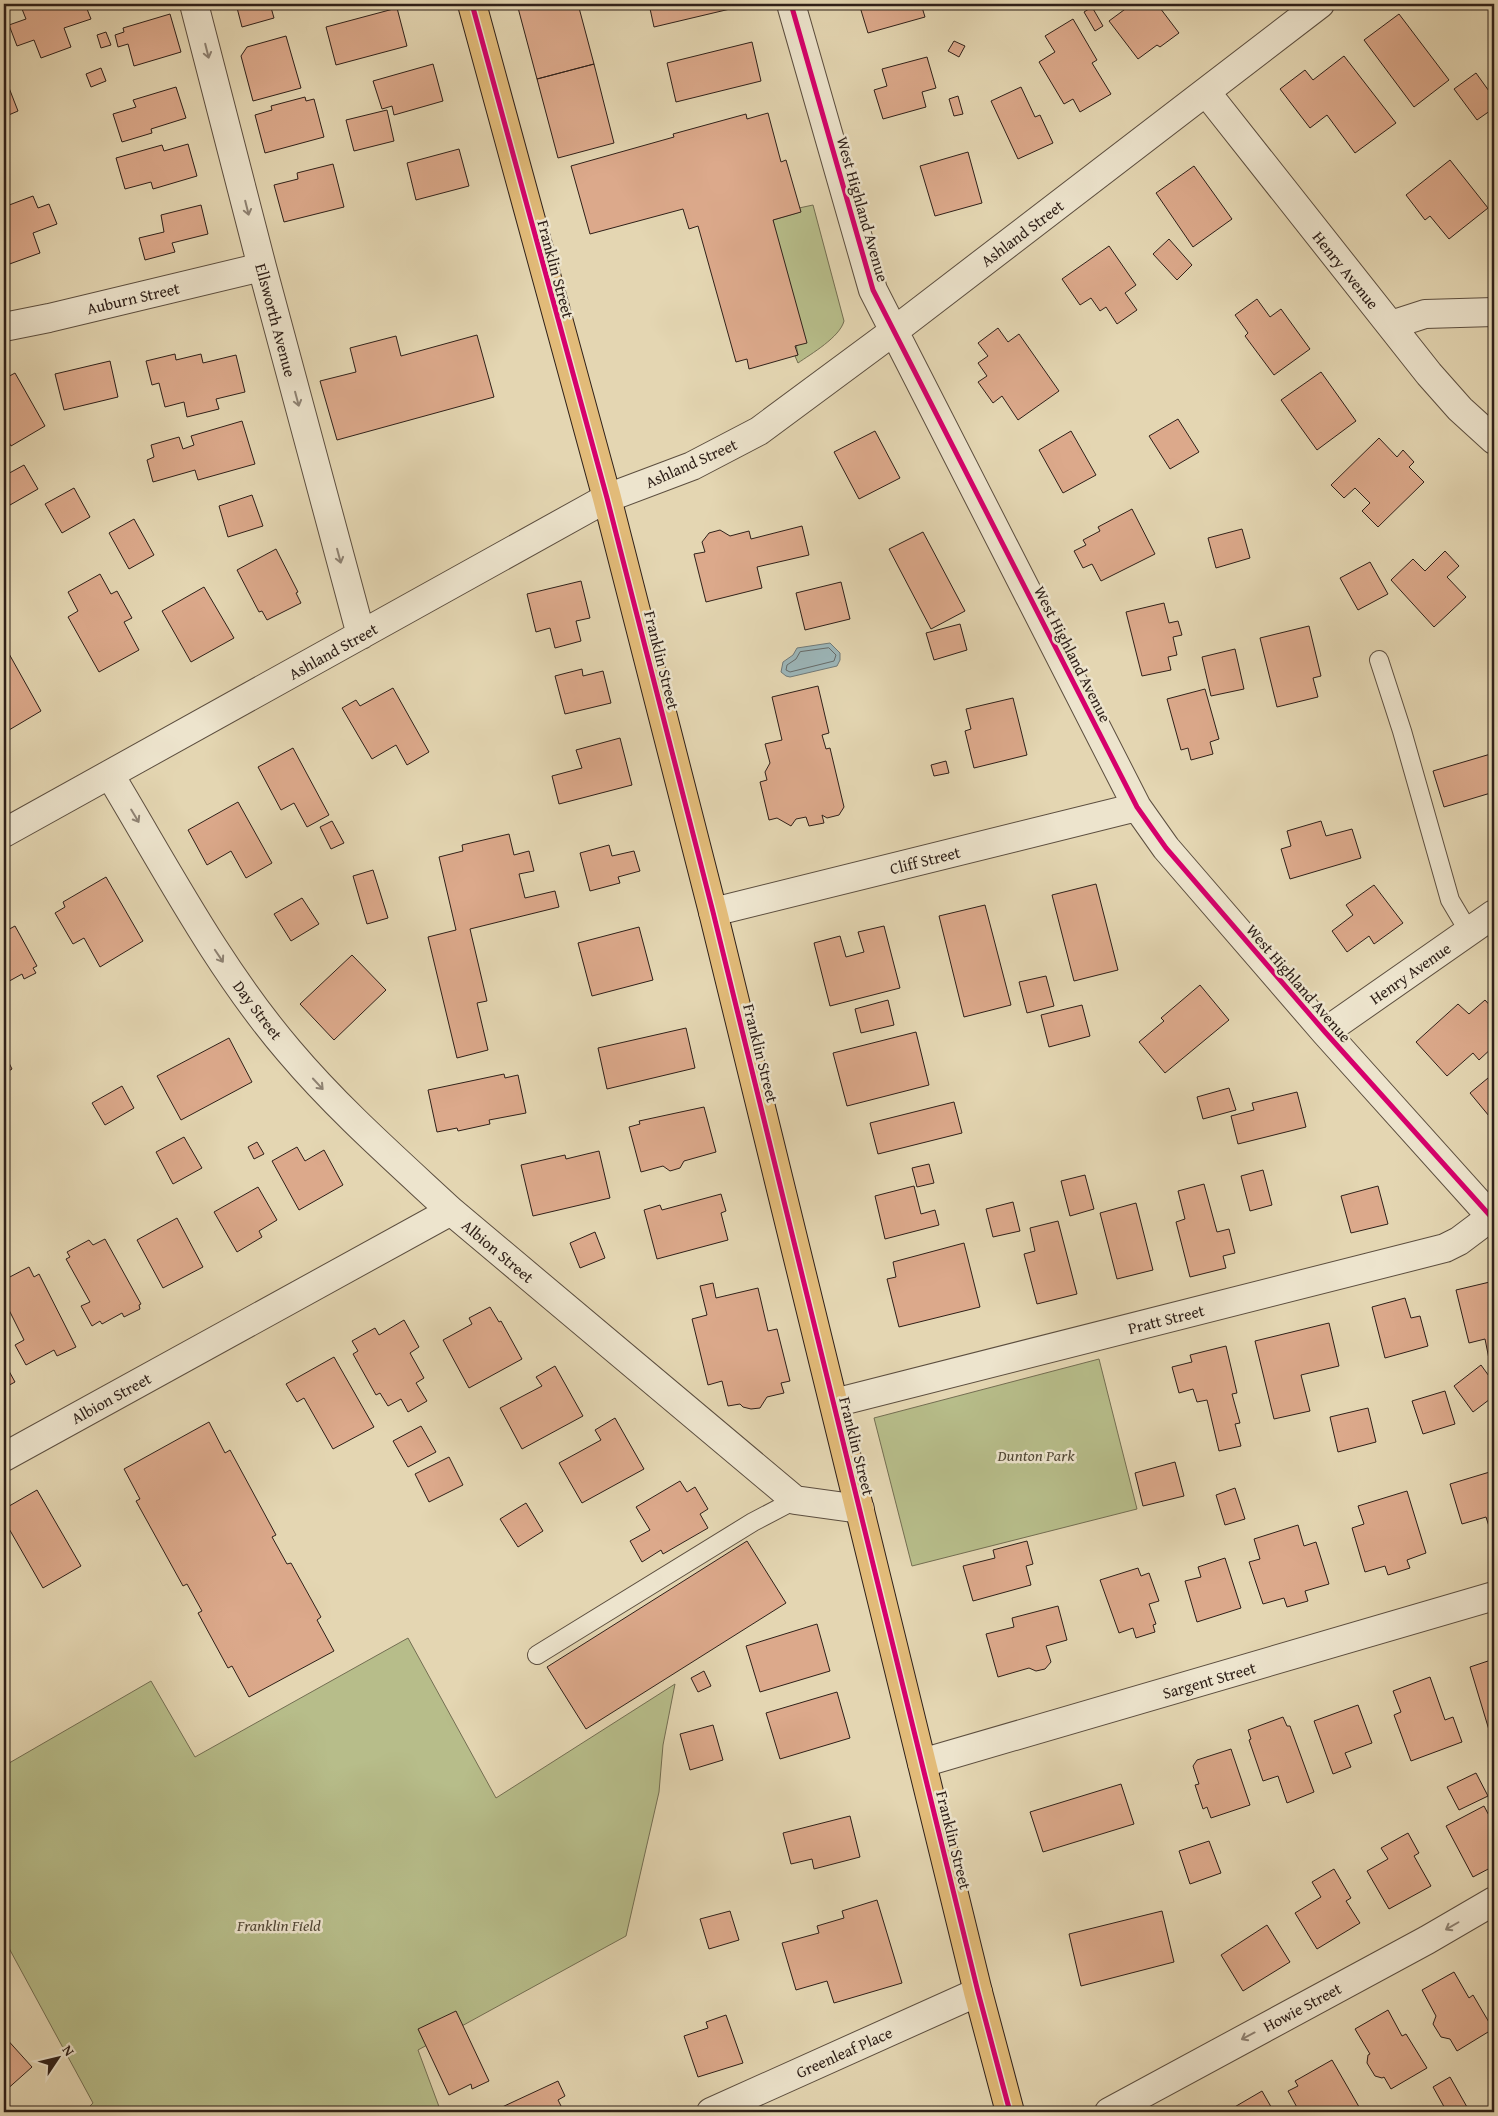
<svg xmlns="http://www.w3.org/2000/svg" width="1498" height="2116" viewBox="0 0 1498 2116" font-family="'Gentium Book Plus',serif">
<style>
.green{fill:#b7bd8a;stroke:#736e52}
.water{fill:#9cb6b9;stroke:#707a79}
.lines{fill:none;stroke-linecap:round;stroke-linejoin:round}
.shore{stroke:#666b69;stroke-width:1}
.building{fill:#dca98b;stroke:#2f2019}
.lane-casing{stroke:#5c4e3f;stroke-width:20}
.street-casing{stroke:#5c4e3f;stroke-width:30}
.primary-casing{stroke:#2f2019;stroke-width:30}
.lane{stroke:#ede4cd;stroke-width:18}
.street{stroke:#ede4cd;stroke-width:28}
.primary{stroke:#e2bb79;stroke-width:28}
.cycleway-casing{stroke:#ede4cd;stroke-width:8}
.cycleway{stroke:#d6006c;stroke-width:5}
.oneway{stroke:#8e8273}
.labels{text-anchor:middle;stroke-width:5;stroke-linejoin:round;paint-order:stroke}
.street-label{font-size:16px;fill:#2f2019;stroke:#ede4cd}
.park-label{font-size:16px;font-style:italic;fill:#514735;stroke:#ede4cd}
</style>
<rect width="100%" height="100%" fill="#e4d6b2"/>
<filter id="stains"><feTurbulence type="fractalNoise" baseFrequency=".004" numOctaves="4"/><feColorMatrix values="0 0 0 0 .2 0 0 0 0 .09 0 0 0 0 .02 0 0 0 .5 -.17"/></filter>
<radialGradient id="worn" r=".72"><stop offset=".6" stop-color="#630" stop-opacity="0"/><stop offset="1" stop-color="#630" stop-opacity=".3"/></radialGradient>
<!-- green -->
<path class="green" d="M813,205l31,116c-4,16 -33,33 -46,42l-3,-7 3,-1 -25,-135 27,-8 -1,-4z
M1099,1359l38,150 -225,57 -38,-148z
M408,1638l88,160 179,-114 -12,61 -4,47 -33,144 -208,114 23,62h-357l9,-9 -89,-164v-173l147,-85 44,76z"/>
<!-- water -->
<path class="water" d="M830,643l10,10v7l-3,6 -47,11 -4,-1 -5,-4 2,-10 10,-7 4,-7z"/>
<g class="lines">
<!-- shore -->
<path class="shore" d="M829,648l7,7 -2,6 -44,11 -4,-2 1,-5 9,-6 4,-7z"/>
</g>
<!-- building -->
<path class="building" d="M20,4h65l6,15 -27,9 7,19 -30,11 -7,-18 -17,6 -8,-21 17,-6z
M236,4h34l4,14 -32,9z
M517,4h61l16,60 -57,15z
M649,4h80l1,5 -76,18z
M870,4h51l4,13 -57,16 -8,-26z
M1126,4h31l22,29 -19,14 -3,-2 -19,14 -29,-38 19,-14z
M1092,7l11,19 -8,5 -11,-19z
M397,8l10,38 -71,19 -10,-38z
M170,14l11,38 -47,14 -6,-22 -10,3 -3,-12 9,-3 -1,-4z
M1399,14l50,66 -35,27 -50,-67z
M1073,19l24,41 -5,3 19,31 -31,18 -7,-13 -9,5 -25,-42 16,-10 -10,-16z
M106,32l5,13 -10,3 -4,-13z
M286,36l15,52 -48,13 -12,-45 6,-9z
M954,41l11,5 -6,11 -11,-6z
M752,42l9,39 -85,21 -9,-39z
M1344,56l52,67 -41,30 -28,-38 -17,13 -30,-39 25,-19 8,10z
M927,57l9,31 -14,4 4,15 -43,12 -9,-29 13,-4 -5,-17z
M433,64l10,37 -49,14 -2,-9 -10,3 -9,-28z
M594,64l20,79 -56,15 -21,-79z
M101,68l5,13 -15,6 -5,-13z
M1476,73l18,25v10l-17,12 -23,-31z
M4,75l14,36 -14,6z
M176,87l10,31 -35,11 1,4 -30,9 -9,-28 23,-7 -3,-7z
M1021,87l14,30 5,-2 13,28 -35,16 -27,-58z
M958,96l5,18 -9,2 -5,-17z
M305,97l1,4 8,-2 10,38 -59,16 -10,-38 17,-5 -1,-4z
M387,110l7,31 -40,10 -8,-31z
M768,113l13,49 5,-2 15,52 -28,8 34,123 -12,3 3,9 -49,14 -2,-10 -11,3 -38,-136 -9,3 -6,-20 -93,25 -19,-68 103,-29 -1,-3 73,-20 1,5z
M188,144l9,32 -44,13 -2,-7 -26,7 -9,-31 46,-13 2,6z
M459,149l10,37 -53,14 -9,-37z
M968,152l14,51 -47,13 -15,-50z
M1450,160l38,48 -39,31 -19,-23 -5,4 -19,-25z
M333,164l11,43 -60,15 -10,-37 24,-6 -1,-6z
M1194,166l38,53 -39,28 -37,-54z
M33,196l5,12 11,-4 8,20 -24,9 7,20 -36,13v-59z
M201,205l7,29 -36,9 3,9 -30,8 -6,-22 25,-6 -3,-17z
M1169,239l23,26 -15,15 -24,-26z
M1109,246l27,39 -11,8 12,17 -20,14 -11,-17 -6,4 -9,-13 -11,7 -18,-26z
M1257,299l13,18 11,-8 29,40 -36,26 -29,-39 3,-3 -13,-18z
M998,328l10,14 11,-8 40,57 -41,29 -16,-24 -9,7 -15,-21 9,-6 -9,-13 10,-7 -10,-13z
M477,335l17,62 -157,43 -17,-59 36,-9 -6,-24 46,-12 5,20z
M175,354l1,6 25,-6 2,9 33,-8 9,37 -29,7 3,10 -32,8 -3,-15 -19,5 -6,-24 -7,2 -6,-24z
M110,361l8,36 -54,13 -9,-36z
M1321,372l35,49 -39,29 -36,-50z
M15,373l30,53 -34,20 -7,-13v-54z
M1178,419l21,33 -29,17 -21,-33z
M242,421l13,43 -57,16 -3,-10 -42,12 -6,-22 7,-3 -3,-12 28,-8 4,12 11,-4 -3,-9z
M875,431l25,47 -41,21 -25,-47z
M1071,431l25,44 -33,18 -24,-43z
M1379,438l18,19 6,-7 11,12 -5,5 15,15 -46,45 -16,-16 8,-8 -15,-15 -11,10 -13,-13z
M24,465l14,24 -28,16 -6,-11v-18z
M74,488l16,29 -28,16 -17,-29z
M252,495l11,31 -35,11 -9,-31z
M1132,509l23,45 -54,27 -9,-17 -9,4 -9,-17 12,-6 -3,-5 17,-9 -2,-4z
M134,519l20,36 -25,14 -20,-36z
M802,526l7,29 -52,12 5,21 -56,14 -12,-48 11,-2 -3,-10 7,-9 11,-3 10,6 19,-5 2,8z
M1242,529l8,29 -34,10 -8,-30z
M923,532l42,79 -34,18 -42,-80z
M276,549l22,43 -2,1 5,10 -34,17 -5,-9 -3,1 -22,-42z
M1445,551l14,15 -12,11 19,20 -32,30 -43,-47 22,-21 12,12z
M1370,562l18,32 -30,16 -18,-32z
M100,574l11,20 6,-3 15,27 -8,4 15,28 -40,22 -31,-55 10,-6 -10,-19z
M581,581l9,37 -14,3 5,20 -26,7 -5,-20 -14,4 -9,-38z
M841,582l9,37 -45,11 -9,-37z
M204,587l30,51 -43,24 -29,-51z
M1164,603l5,20 9,-2 4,14 -9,2 4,18 -9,2 3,13 -29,6 -16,-64z
M960,624l7,26 -33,10 -8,-27z
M1309,626l12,50 -8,2 5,19 -41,10 -17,-69z
M1235,649l9,40 -33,7 -9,-39z
M8,652l33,59 -37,22v-78z
M582,669l1,7 20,-5 8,32 -46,11 -10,-38z
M818,686l11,47 -7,2 4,14 4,-1 14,59 -5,8 -12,3 -5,-3 2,8 -15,3 -3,-9 -10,2 -5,7 -14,-8 -8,2 -9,-38 7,-2 -2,-8 5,-9 -5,-19 17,-4 -10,-43z
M393,688l36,64 -22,13 -11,-20 -24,14 -30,-51 14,-8 4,6z
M1205,689l14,50 -9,3 3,12 -22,6 -3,-12 -7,2 -14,-51z
M1013,698l14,57 -53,13 -9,-37 6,-2 -5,-20z
M620,738l12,47 -73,19 -7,-28 30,-8 -6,-18z
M293,748l36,67 -22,12 -13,-24 -13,7 -23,-43z
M1494,753v39l-50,15 -11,-36z
M946,761l3,12 -15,3 -3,-11z
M238,802l34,61 -26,15 -15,-27 -24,14 -19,-35z
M332,821l12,22 -13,6 -11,-22z
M1321,821l5,15 26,-7 9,29 -71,21 -9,-30 10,-3 -4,-15z
M509,834l5,21 15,-4 5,20 -15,3 6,24 30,-7 4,16 -89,22 17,72 -10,2 11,47 -31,8 -29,-121 28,-7 -17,-73 24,-6 -1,-6z
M609,845l3,11 22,-5 6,20 -22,6 2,6 -30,8 -10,-38z
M373,870l15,48 -21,6 -14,-48z
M106,877l37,64 -43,26 -16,-29 -11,6 -18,-31 10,-6 -2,-5z
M1096,884l22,86 -44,11 -22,-86z
M1374,885l29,38 -29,21 -5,-8 -22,16 -15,-21 21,-16 -7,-10z
M302,898l17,26 -28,17 -17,-27z
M985,905l26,100 -47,12 -25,-101z
M15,926l22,40 -4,2 3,5 -12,6 -2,-5 -18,10v-52z
M884,926l16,62 -70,18 -16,-63 26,-7 6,21 18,-5 -6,-20z
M639,927l14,53 -61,16 -14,-53z
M352,955l34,35 -52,50 -34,-36z
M1046,976l8,30 -27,7 -8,-31z
M1200,985l29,35 -64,53 -26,-31 25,-21 -3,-3z
M888,1000l6,25 -33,8 -6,-24z
M1485,1000l9,10v36l-15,14 -6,-7 -26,23 -31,-34 42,-38 11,10z
M1082,1005l8,31 -41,11 -8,-32z
M686,1028l9,40 -88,21 -9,-41z
M916,1032l13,53 -82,21 -14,-53z
M229,1038l23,44 -71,38 -24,-44z
M4,1053l8,16 -8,5z
M1494,1073v49l-24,-29z
M504,1074l1,4 13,-3 8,38 -37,7 1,4 -32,7 -1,-3 -20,4 -9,-42z
M122,1086l12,22 -29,17 -13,-22z
M1229,1088l7,22 -33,9 -6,-22z
M1297,1092l9,35 -68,17 -7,-28 23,-6 -2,-7z
M954,1102l8,31 -84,21 -8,-31z
M704,1107l12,45 -32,9 -4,7 -10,3 -7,-5 -22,6 -12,-45 11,-3 -1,-3z
M184,1137l18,31 -29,16 -17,-32z
M257,1142l7,12 -10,5 -6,-12z
M297,1147l8,14 19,-11 19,35 -44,25 -27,-49z
M599,1151l11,47 -77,18 -12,-51 44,-10 1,4z
M929,1164l5,19 -17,4 -5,-19z
M1263,1170l9,35 -22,6 -9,-35z
M1085,1175l9,34 -24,7 -9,-35z
M1204,1184l13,48 12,-3 6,24 -12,3 3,12 -36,9 -14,-55 9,-3 -7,-28z
M914,1186l7,28 14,-4 4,15 -54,14 -10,-43z
M1378,1186l10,38 -37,9 -10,-37z
M258,1187l19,33 -18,11 3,6 -25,15 -23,-40z
M721,1194l5,17 -5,2 7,27 -71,19 -13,-49 16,-5 2,5z
M1013,1202l7,29 -27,6 -7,-28z
M1136,1203l17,67 -36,9 -17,-66z
M177,1218l26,49 -40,21 -26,-48z
M1058,1221l19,73 -40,10 -13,-50 11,-3 -5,-23z
M595,1232l10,26 -25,10 -10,-25z
M105,1239l36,65 -2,1 1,4 -16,8 -2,-4 -20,11 -2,-3 -8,5 -11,-20 9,-4 -24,-43 4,-2 -3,-5 22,-12 4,5z
M964,1243l16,64 -81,20 -12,-48 9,-2 -3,-15z
M29,1267l5,10 5,-3 37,73 -19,9 -3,-6 -28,15 -11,-20 9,-5 -20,-40v-20z
M1494,1281v77l-5,1 -4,-20 -16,4 -13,-53z
M713,1283l3,15 42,-10 10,43 9,-2 13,52 -9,2 3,10 -17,4 -7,11 -9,1 -8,-2 -3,-3 -12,2 -6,-25 -14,4 -16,-66 15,-4 -7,-29z
M1405,1298l6,20 9,-2 8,30 -43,12 -13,-51z
M490,1307l9,15 2,-1 21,38 -53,29 -26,-48 29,-16 -3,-6z
M404,1320l15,27 -9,6 14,25 -8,5 11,18 -19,11 -7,-13 -13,7 -8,-13 -4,2 -23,-41 5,-3 -6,-10 23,-13 4,7z
M1329,1323l10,43 -38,9 9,36 -36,8 -19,-78z
M1226,1346l11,47 -5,1 8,29 -5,1 6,22 -22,5 -12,-51 -10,2 -4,-13 -14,4 -7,-26 20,-5 -2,-7z
M334,1357l40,70 -41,22 -29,-51 -7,4 -11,-18z
M4,1362l11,20 -11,6z
M1481,1365l13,18v13l-21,16 -19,-26z
M555,1366l28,50 -61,33 -22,-41 42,-22 -6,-9z
M1445,1391l10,33 -32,10 -11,-33z
M1368,1408l8,34 -38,10 -8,-35z
M615,1418l29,51 -62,34 -23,-40 42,-23 -6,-10z
M209,1422l16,31 5,-3 46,85 -4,2 15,27 4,-1 30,54 -4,3 17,31 -85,46 -17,-31 -4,2 -30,-55 4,-2 -15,-27 -4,2 -47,-85 4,-2 -16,-30z
M421,1426l15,26 -28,15 -15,-26z
M449,1457l14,28 -34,17 -14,-28z
M1175,1462l9,34 -41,10 -8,-33z
M1493,1471l1,5v66l-8,-25 -24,7 -12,-40z
M680,1481l7,11 8,-5 13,22 -8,5 8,14 -45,26 -2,-4 -19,12 -12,-21 20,-11 -14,-23z
M1235,1488l10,31 -20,6 -9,-30z
M37,1490l44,76 -38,22 -39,-68v-11z
M1407,1491l19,62 -19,7 3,8 -22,7 -3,-9 -20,6 -13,-44 12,-4 -6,-18z
M526,1503l17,28 -25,16 -18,-28z
M1298,1525l6,21 12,-4 13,42 -24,7 3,10 -21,6 -3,-9 -21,6 -14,-42 11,-3 -6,-20z
M747,1541l39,62 -200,126 -39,-62z
M1027,1541l6,23 -7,2 5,19 -58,16 -10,-35 32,-8 -2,-8z
M1225,1558l16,50 -44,14 -12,-41 16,-4 -3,-10z
M1138,1568l3,8 8,-3 10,28 -10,3 7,20 -3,1 2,7 -19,6 -3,-10 -14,5 -19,-53z
M1058,1606l9,34 -21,6 5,16 -6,7 -9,2 -7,-3 -31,9 -12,-43 28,-7 -2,-9z
M817,1624l13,47 -70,21 -14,-46z
M1494,1659v70l-5,1 -19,-63z
M704,1671l7,15 -13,6 -7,-14z
M1430,1677l15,43 8,-3 9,25 -51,19 -17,-46 7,-3 -8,-21z
M837,1692l13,46 -70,21 -14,-46z
M1358,1705l14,38 -27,10 6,14 -18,7 -19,-53z
M1283,1717l4,9h3l24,66 -27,11 -9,-27 -15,5 -14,-41 2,-1 -3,-9z
M713,1725l10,35 -33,10 -10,-36z
M1231,1749l19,56 -39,13 -4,-11 -4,2 -8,-24 4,-1 -6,-18 4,-6z
M1476,1773l12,23 -29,14 -12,-23z
M1121,1784l13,40 -91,28 -13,-40z
M1484,1806l10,19v41l-21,11 -27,-51z
M850,1816l10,41 -46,12 -2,-10 -21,5 -8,-31z
M1408,1833l11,20 -5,3 17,30 -42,23 -22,-38 21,-12 -7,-11z
M1209,1841l12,32 -31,11 -11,-33z
M1334,1869l17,29 -5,3 14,22 -43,26 -22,-36 26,-16 -9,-15z
M877,1900l25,83 -68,20 -7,-22 -31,9 -14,-47 37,-10 -2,-7 27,-8 -2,-7z
M730,1911l9,29 -30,9 -9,-30z
M1162,1911l12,51 -93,24 -12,-52z
M1267,1925l23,37 -47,29 -22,-36z
M1454,1972l15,26 4,-3 20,34 -36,22 -7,-12 -9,-2 -8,-13 3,-8 -14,-26z
M1388,2010l14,26 4,-2 21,34 -36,21 -7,-12 -2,1 -7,-2 -8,-13 1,-8 2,-1 -15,-25z
M456,2011l33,70 -17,8 -1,-5 -22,11 -31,-66z
M726,2015l17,48 -45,14 -14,-41 24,-8 -2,-6z
M4,2036l28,31 -28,25z
M1332,2060l30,52h-54l-3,-5 -6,4 -11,-20 10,-5 -3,-5z
M1450,2077l17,30 -9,5h-11l-14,-25z
M558,2081l7,15 -7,4 6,12h-62l-2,-4z
M1262,2091l12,21h-48z"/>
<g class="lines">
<defs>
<path id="lane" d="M1379,660l23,71 48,169 19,32
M537,1655l216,-133 42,-22"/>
<path id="street" d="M194,4l68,263 99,368
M791,4l82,286 264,517 29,41 159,184 169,188
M1206,92l223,282 31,35 34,31
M1391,325l34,-11 69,-2
M4,327l45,-9 213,-51
M110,775c56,93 108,193 179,276 49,58 106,108 162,160
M4,833l603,-335 85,-32 67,-35 135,-100 426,-327
M713,912l424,-105
M1325,1032l169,-118
M834,1403l611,-155 14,-7 32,-24
M4,1457l447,-246 344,289 65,9
M922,1763l572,-167
M711,2112l267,-120
M1109,2112l318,-172 67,-39"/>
<path id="primary" d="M472,4l135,494 106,414 265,1080 32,120"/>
</defs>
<!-- lane casing -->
<use href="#lane" class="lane-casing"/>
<!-- street casing -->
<use href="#street" class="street-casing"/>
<!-- primary casing -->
<use href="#primary" class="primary-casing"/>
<!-- lane -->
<use href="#lane" class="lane"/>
<!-- street -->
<use href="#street" class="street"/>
<!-- primary -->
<use href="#primary" class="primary"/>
<defs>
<path id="cycleway" d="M472,4l135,494 106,414 265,1080 32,120
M791,4l82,286 264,517 29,41 159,184 169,188"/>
</defs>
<!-- cycleway casing -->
<use href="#cycleway" class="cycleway-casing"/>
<!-- cycleway -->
<use href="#cycleway" class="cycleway"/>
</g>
<!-- one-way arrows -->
<defs><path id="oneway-shaft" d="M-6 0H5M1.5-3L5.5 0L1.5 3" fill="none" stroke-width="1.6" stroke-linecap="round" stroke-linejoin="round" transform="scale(1.25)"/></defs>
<g class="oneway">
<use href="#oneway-shaft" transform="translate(207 51) rotate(76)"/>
<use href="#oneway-shaft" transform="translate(247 208) rotate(76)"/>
<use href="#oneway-shaft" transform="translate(297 399) rotate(75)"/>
<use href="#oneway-shaft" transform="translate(339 556) rotate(75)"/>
<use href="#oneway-shaft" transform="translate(135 816) rotate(59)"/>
<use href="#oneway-shaft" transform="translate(219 956) rotate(56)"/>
<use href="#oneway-shaft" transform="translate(318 1084) rotate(47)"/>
<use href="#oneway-shaft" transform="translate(1452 1926) rotate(150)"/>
<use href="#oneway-shaft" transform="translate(1248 2036) rotate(152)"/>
</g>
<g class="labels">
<!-- street labels -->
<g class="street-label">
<text transform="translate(863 209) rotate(74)" y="6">West Highland Avenue</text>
<text transform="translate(1022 233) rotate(-37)" y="6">Ashland Street</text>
<text transform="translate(556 269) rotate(75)" y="6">Franklin Street</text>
<text transform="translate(1346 270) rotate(51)" y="6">Henry Avenue</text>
<text transform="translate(133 298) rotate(-13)" y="6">Auburn Street</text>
<text transform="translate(276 320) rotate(75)" y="6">Ellsworth Avenue</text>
<text transform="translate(691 463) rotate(-24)" y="6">Ashland Street</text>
<text transform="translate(333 651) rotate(-29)" y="6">Ashland Street</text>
<text transform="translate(1073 654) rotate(63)" y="6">West Highland Avenue</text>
<text transform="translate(662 660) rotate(76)" y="6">Franklin Street</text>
<text transform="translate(925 860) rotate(-14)" y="6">Cliff Street</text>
<text transform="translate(1410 973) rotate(-35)" y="6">Henry Avenue</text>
<text transform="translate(1299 983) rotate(49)" y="6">West Highland Avenue</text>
<text transform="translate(258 1010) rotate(53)" y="6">Day Street</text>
<text transform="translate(761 1053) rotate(76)" y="6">Franklin Street</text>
<text transform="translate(498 1251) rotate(40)" y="6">Albion Street</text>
<text transform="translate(1166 1319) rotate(-14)" y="6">Pratt Street</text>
<text transform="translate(111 1398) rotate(-29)" y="6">Albion Street</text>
<text transform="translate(857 1446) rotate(76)" y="6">Franklin Street</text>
<text transform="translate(1209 1680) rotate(-16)" y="6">Sargent Street</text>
<text transform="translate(954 1840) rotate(76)" y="6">Franklin Street</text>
<text transform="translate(1302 2007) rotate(-28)" y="6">Howie Street</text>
<text transform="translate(844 2052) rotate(-24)" y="6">Greenleaf Place</text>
</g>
<!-- park labels -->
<g class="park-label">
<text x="1036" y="1461">Dunton Park</text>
<text x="279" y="1931">Franklin Field</text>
</g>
</g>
<!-- margin -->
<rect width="1498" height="2116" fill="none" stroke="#e4d6b2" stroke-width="20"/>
<rect x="5" y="5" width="1488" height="2106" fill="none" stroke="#2f2019" stroke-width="2.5"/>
<rect x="10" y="10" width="1478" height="2096" fill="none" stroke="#2f2019"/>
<!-- north arrow -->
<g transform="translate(58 2058) rotate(55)" stroke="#ede4cd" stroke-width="4" paint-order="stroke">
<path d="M0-4L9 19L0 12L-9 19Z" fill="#2f2019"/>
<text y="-8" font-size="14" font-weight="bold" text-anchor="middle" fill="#2f2019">N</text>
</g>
<rect width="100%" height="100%" filter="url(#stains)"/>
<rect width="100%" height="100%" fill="url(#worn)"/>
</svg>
